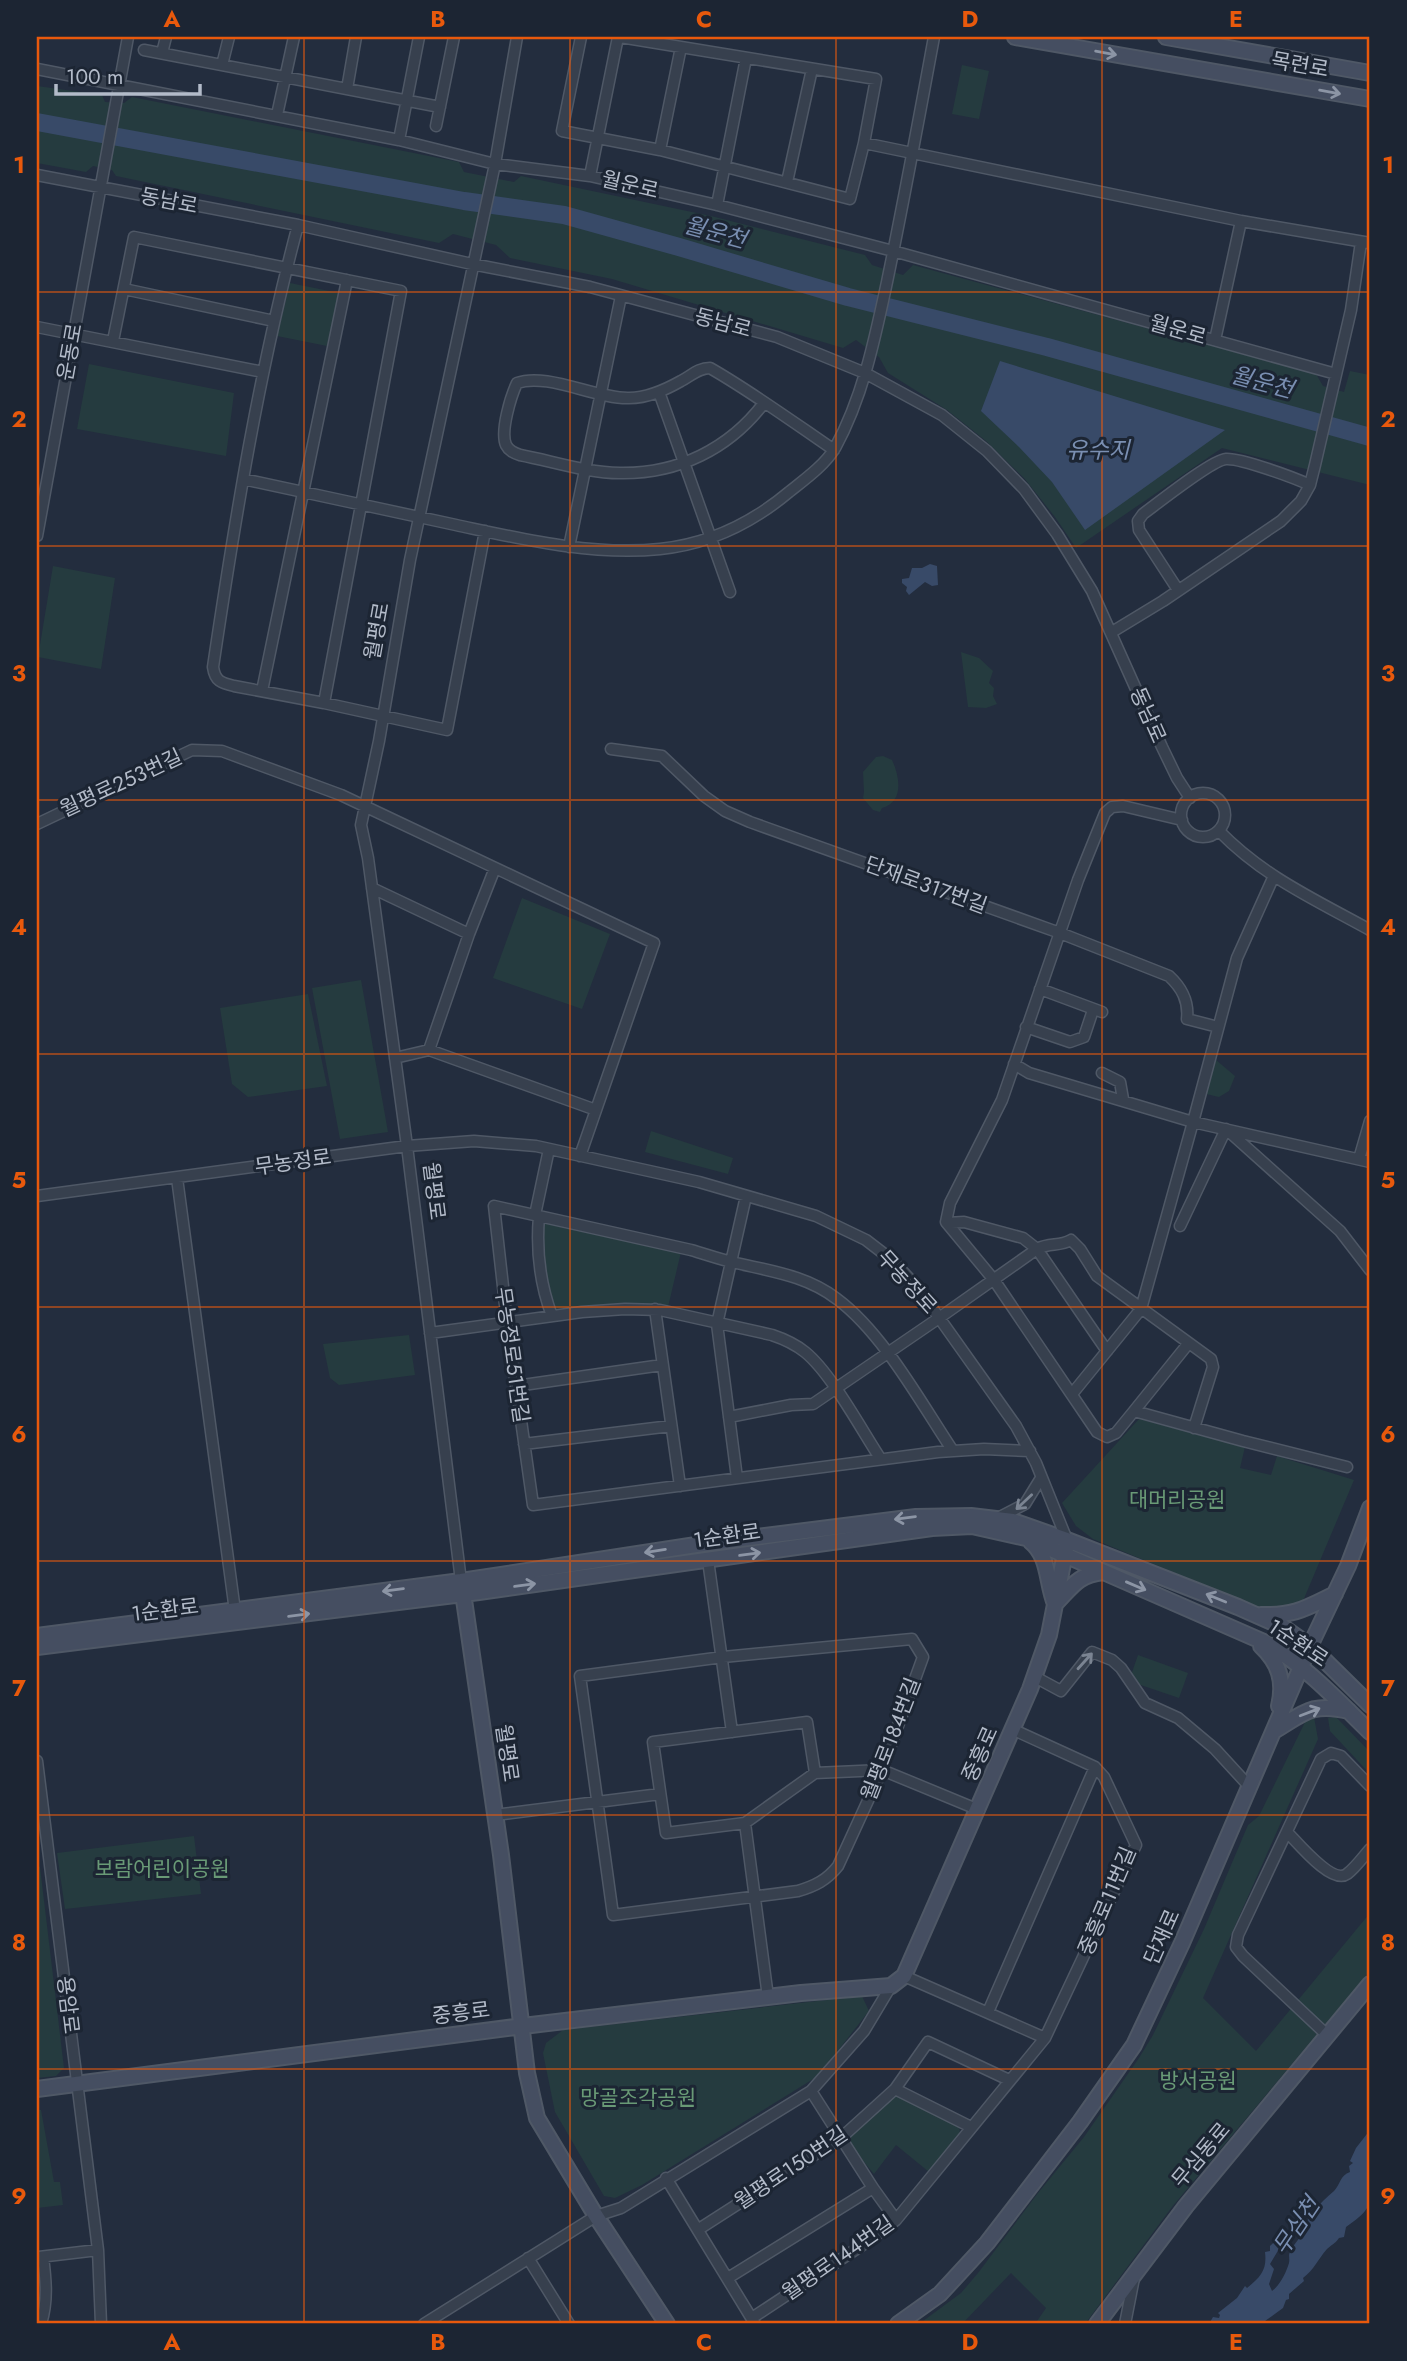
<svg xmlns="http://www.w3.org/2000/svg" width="1407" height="2361" viewBox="0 0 1407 2361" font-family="Jost,'Noto Sans KR',sans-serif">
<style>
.green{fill:#253b3f}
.water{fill:#384a68}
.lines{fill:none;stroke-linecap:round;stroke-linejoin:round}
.river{stroke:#384a68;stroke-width:18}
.street-casing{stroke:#4f5866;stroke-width:13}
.secondary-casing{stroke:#4f5866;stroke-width:18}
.street{stroke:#37404e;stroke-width:10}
.secondary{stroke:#454e61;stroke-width:14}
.oneway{stroke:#8c95a5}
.oneway2{stroke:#7b8492}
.grid{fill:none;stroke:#e8590c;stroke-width:2;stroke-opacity:0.55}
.labels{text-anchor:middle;stroke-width:6;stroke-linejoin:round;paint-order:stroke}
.street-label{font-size:21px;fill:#b3bbc9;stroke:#1c2533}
.park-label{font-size:21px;fill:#699a76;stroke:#1c2533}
.water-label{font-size:23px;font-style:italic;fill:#7a8fb2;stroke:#1c2533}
.neatline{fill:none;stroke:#e8590c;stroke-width:2.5}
.grid-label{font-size:23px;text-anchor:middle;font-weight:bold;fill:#e8590c}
</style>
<rect width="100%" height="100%" fill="#232d3e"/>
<!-- green -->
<path class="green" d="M962,65l27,6 -10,48 -27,-5z
M37,86l65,9 3,7 19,1 8,-6 327,65 5,10 50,10 7,-6 190,40 154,39 7,10 31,10 10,-10 403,109 7,12 21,6 6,-21 20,4v110l-148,-37 -146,100 -21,-31 -31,-39 -38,-37 -39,-31 -59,-37 -9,-16 -23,-17 -13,8 -231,-69 -102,-21 -14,-13 -43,-11 -14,9 -323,-67 -4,-6 -19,-4 -7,6 -49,-9z
M290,283l49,10 -12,53 -50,-10z
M89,364l145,29 -8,63 -149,-27z
M53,566l62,12 -14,91 -63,-12z
M961,652l18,6 14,13 -4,12 5,5 -1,8 4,8 -11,4 -18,-1z
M883,756l9,4c8,17 12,42 -10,48l-2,4 -7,-2 -10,-12 1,-6 -1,-20 13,-15z
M522,898l88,36 -28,75 -89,-31z
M361,980l27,152 -48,7 -28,-151z
M308,994l19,92 -79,11 -16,-13 -12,-76z
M1216,1060l19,16 -6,15 -10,6 -13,-3z
M651,1131l82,27 -5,16 -83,-22z
M542,1223l139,29 -13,55 -61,-2 -52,4 -8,-23z
M409,1335l6,40 -76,10 -9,-7 -7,-34z
M1139,1419l106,28 -5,21 31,7 6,-19 77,24 -51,121 -9,6 -32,2 -169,-70 -17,-13 -14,-23z
M1138,1655l50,18 -9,25 -50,-17z
M1314,1717l4,22 -115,259 53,53 114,-138v58l-198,236 -87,117h-50l11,-16 -35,-35 -49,51h-43l42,-31 17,-20 60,-80 46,-56 55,-79 14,-23 51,-106 44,-104 11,-9 48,-98z
M1336,1717l34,35v22l-40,-43 -2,-13z
M194,1836l7,58 -136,15 -8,-56z
M37,1865l3,2 24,201 -8,8 -19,2z
M862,1996l7,15 -51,65 -176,109 -27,13 -11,-2 -49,-84 -12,-59 3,-10 17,-13z
M899,2096l60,29 1,9 -31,38 -33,-27 -22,29 -20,-24 -4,-10 1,-6 39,-36z
M37,2110h4l13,72h6l3,23 -26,3z"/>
<!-- water -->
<path class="water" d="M1000,361l225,69 -140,100 -33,-48 -33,-35 -38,-36z
M930,564l7,2 1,19 -6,1 -7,-4 -16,13 -3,-4 1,-4 -5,-4v-4l7,-1 3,-10h10z
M1370,2130v29l-2,8 2,1c0,36 6,38 -24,59l-2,10 -5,1c-4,6 -8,7 -12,11 -9,10 -13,21 -24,29l1,3 -15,13v5l-3,1 -3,8 -18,13 -1,3h-55l4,-7 6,1 1,-3 -2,-2 19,-15 8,-12 2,2c15,-12 20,-19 18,-36l5,-1v-5l17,-16 -2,9 -15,25 4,5 -5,15 3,7c8,-6 14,-18 17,-28 1,-5 -1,-7 1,-11 3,-7 9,-12 12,-19 6,-18 17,-29 32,-42 6,-6 6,-16 16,-19l-1,-6 4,-3 -3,-2 6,-13z"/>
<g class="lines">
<!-- river -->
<path class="river" d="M37,122l427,79 100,14 115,32 169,50 199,50 323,90"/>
<defs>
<path id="street" d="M581,37l-19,94 98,19 190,49 14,-56
M620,37l256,42 -12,64 377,78 129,22
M144,50l296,57
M162,53l4,-16
M222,65l7,-28
M37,69l362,71 96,24 95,12 127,29 176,46 443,123
M347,89l9,-52
M277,115l17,-78
M436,126l18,-89
M399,140l20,-103
M660,150l21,-103
M37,175l261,50 174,39 118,23 187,50 88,36 77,42 45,36 37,38 33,45 35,57 70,156 15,31 13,20
M590,176l28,-139
M787,182l25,-113
M717,205l29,-147
M298,225c-39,146 -63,294 -85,442 2,14 8,16 21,19l90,17 123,27 38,-199
M124,289l150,32
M37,327l226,45
M1215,340l26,-119
M113,341l21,-104 267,54 -77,412
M659,392l71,200
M764,403c-35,46 -86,71 -144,70 -33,0 -68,-12 -100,-18 -6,-2 -11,-4 -14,-10 -6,-14 5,-49 11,-62 30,-11 79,16 112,15 19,0 36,-8 52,-17 10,-5 17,-13 29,-13 42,24 83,54 124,82
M243,479c71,15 142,31 213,46 66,14 136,31 204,24 49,-5 92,-26 129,-57 15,-12 36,-27 46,-44 28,-51 40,-110 52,-166 17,-82 32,-164 47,-245
M37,536l91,-499
M569,547l52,-251
M1178,590l-39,-60 -1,-9 5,-7c15,-11 69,-54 83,-55 15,-1 69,19 84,26
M1112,632l51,-31 118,-80 20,-20 9,-16 5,-20 36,-155 10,-68
M262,691l85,-411
M611,749l51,7 42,40 21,15 25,11 310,111 109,43c13,12 20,25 18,43l31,8
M1181 815a22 22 0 1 1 44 0a22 22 0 1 1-44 0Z
M1182,820l-59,-14 -11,1 -7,6 -27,67 -76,220 -52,103 -4,19 48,58 103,152 10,5 9,-4 18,-22 109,30 104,26
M37,824l155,-74 30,1 119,44 313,148 -74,213
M1219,831c45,46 95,68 151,99
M1273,878l-36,80 -44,164 177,40
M372,888l97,46
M1040,989l62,23
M1026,1027l44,15 14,-5 9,-27
M429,1050l167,60
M395,1058l34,-8 40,-116 26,-66
M1014,1064l15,9 164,49 -52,187 -69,85
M1102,1073l18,9 3,17
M1359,1159l11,-38
M177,1178l58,433
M37,1196l370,-50 67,-5 62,5 163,36 117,34 50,24 26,20 26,28 98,138 20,37 31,77
M535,1215l14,-66
M539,1216c-3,35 1,68 13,100
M947,1223l17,-1 59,16 14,11 70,102
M1180,1226l46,-97 114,102 30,39
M655,1309l25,177
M430,1333l152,-21 43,-3 35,1 112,25c12,4 23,9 33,17 26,21 56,77 75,106
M516,1386l146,-21
M1134,1411l54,-67
M729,1417l62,-12 22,-1 126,-86 98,-69c13,-7 22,-2 34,-9l9,9 17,27 114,83 2,8 -19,61
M524,1444l147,-18
M953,1451c-32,-48 -70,-118 -116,-152 -31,-24 -68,-28 -105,-37 -13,-3 -27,-8 -41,-12 -65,-15 -132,-29 -197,-44l13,116 26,183 405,-53 46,-3 46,2
M737,1478l-20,-154 29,-128
M998,1518l27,-14 16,-26
M708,1560l24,172
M461,1581l-54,-435 -39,-288 -7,-33 18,-84 31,-181 85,-396 22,-127
M912,1639l11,18 -41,113 -44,96c-11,14 -23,20 -40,25l-185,24 -33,-239 143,-19z
M1035,1677l26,14 31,-39 20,8 9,8 24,35 33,15 37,31 34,37
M807,1722l8,51 -70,50 -79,10 -13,-91z
M37,1761l61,489 3,74
M815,1773l67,-3 97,40
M495,1815l165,-21
M745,1823l23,174
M1287,1832c11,11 45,53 60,42 9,-7 16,-17 23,-25
M904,1976l141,62
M988,2012l107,-245
M1327,2035l-84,-79 -7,-9 2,-12 83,-176 10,-6 10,3 29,30
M895,2089l76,38
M811,2091l62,97 23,32
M666,2178l89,146
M699,2229l143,-92 53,-48 33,-47 81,38
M39,2257l59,-7
M528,2258l41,66
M728,2278l145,-90
M752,2318l115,-76 29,-22 149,-182 91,-193 -32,-68 -9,-10 -81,-37
M41,2324c7,-23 5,-44 2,-67
M424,2324l172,-108 25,-8 190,-117 53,-60 27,-45
M1125,2324l9,-46"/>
<path id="secondary" d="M1015,37l355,62
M1166,37l204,36
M1030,1541c20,16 16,41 25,63 17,-17 22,-29 48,-32
M462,1586l39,269 26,218 10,45 59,98 71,108
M1261,1615c34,1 45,-7 74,-21
M37,1636l424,-55 248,-38 207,-26 55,-1 42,5 54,19 171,67 45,20 27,19 60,59
M1261,1646c18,17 24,35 18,60
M37,1647l442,-55 453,-64 40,-2 54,12 240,105c40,23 71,57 104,89
M1274,1731c30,-18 38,-29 75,-20
M37,2089l486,-63 278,-33 90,-7 13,-10 126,-287 19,-54 17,-87
M898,2324l42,-30 47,-51 93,-121 54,-77 48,-102 128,-297 38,-80 22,-58
M1097,2324l89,-118 184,-222"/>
</defs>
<!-- street casing -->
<use href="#street" class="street-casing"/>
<!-- secondary casing -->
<use href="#secondary" class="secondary-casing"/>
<!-- street -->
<use href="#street" class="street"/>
<!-- secondary -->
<use href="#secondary" class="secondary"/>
</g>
<!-- one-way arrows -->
<defs><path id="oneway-shaft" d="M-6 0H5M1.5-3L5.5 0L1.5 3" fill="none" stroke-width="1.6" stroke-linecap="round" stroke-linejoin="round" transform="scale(1.75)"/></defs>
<g class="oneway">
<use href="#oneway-shaft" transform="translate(1106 53) rotate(10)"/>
<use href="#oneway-shaft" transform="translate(1330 92) rotate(10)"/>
<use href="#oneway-shaft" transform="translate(905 1518) rotate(173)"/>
<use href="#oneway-shaft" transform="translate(655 1551) rotate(171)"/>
<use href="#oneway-shaft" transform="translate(750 1554) rotate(-8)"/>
<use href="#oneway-shaft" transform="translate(525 1585) rotate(-8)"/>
<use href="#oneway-shaft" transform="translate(1136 1586) rotate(23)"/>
<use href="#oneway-shaft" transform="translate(393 1590) rotate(173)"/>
<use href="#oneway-shaft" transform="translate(1216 1598) rotate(-158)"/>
<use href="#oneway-shaft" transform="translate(299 1615) rotate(-7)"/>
<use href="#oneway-shaft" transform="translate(1310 1712) rotate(-21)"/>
</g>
<g class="oneway2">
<use href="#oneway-shaft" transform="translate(1024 1502) rotate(137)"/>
<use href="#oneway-shaft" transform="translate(1085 1661) rotate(-48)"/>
</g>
<!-- grid -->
<path class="grid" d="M304,37v2287M570,37v2287M836,37v2287M1102,37v2287M37,292h1333M37,546h1333M37,800h1333M37,1054h1333M37,1307h1333M37,1561h1333M37,1815h1333M37,2069h1333"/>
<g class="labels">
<!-- street labels -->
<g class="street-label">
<text transform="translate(1300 65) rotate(10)" y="7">목련로</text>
<text transform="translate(630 185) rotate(13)" y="7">월운로</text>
<text transform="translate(169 201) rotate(11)" y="7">동남로</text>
<text transform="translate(723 323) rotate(15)" y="7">동남로</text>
<text transform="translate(1178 330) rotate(16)" y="7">월운로</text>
<text transform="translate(70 352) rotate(-80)" y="7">운동로</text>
<text transform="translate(377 631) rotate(-80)" y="7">월평로</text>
<text transform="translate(1148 715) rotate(66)" y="7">동남로</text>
<text transform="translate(121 783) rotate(-25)" y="7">월평로253번길</text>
<text transform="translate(926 885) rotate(20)" y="7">단재로317번길</text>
<text transform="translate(293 1162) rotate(-8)" y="7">무농정로</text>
<text transform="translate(434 1191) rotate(83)" y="7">월평로</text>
<text transform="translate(907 1282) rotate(48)" y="7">무농정로</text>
<text transform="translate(512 1355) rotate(82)" y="7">무농정로51번길</text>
<text transform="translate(727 1536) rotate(-8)" y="7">1순환로</text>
<text transform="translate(165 1610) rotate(-7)" y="7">1순환로</text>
<text transform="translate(1298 1643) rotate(34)" y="7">1순환로</text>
<text transform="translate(891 1739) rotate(-69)" y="7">월평로184번길</text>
<text transform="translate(507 1753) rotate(82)" y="7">월평로</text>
<text transform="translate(980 1754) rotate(-66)" y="7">중흥로</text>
<text transform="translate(1107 1901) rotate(-67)" y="7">중흥로11번길</text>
<text transform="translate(1162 1937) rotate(-66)" y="7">단재로</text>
<text transform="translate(68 2005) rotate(83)" y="7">용암로</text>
<text transform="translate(461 2013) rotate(-7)" y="7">중흥로</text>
<text transform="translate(1201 2155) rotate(-50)" y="7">무심동로</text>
<text transform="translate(791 2168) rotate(-34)" y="7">월평로150번길</text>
<text transform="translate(838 2258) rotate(-35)" y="7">월평로144번길</text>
</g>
<!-- park labels -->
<g class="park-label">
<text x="1177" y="1507">대머리공원</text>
<text x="162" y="1876">보람어린이공원</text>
<text x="1198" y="2088">방서공원</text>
<text x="638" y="2105">망골조각공원</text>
</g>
<!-- water labels -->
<g class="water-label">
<text transform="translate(715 232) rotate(15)" y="8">월운천</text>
<text transform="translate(1262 382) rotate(15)" y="8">월운천</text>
<text x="1098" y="458">유수지</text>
<text transform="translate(1296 2226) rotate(-56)" y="8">무심천</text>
</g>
</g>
<!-- border -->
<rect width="1407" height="2361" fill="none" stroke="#1c2533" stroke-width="77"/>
<!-- scale -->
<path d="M56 84v10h144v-10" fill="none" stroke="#b3bbc9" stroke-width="3.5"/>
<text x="66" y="84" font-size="21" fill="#b3bbc9" stroke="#1c2533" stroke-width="5" paint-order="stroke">100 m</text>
<rect x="38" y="38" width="1330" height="2284" class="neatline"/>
<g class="grid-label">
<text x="172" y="27">A</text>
<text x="438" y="27">B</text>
<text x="704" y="27">C</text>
<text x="970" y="27">D</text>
<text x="1236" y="27">E</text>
<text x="19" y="173">1</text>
<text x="1388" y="173">1</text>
<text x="19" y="427">2</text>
<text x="1388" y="427">2</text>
<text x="19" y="681">3</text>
<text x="1388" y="681">3</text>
<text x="19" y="935">4</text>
<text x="1388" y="935">4</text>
<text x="19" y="1188">5</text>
<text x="1388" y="1188">5</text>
<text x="19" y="1442">6</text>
<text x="1388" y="1442">6</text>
<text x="19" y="1696">7</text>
<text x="1388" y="1696">7</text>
<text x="19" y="1950">8</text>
<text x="1388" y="1950">8</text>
<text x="19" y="2204">9</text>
<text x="1388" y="2204">9</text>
<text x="172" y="2350">A</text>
<text x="438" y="2350">B</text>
<text x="704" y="2350">C</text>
<text x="970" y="2350">D</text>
<text x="1236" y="2350">E</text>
</g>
</svg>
